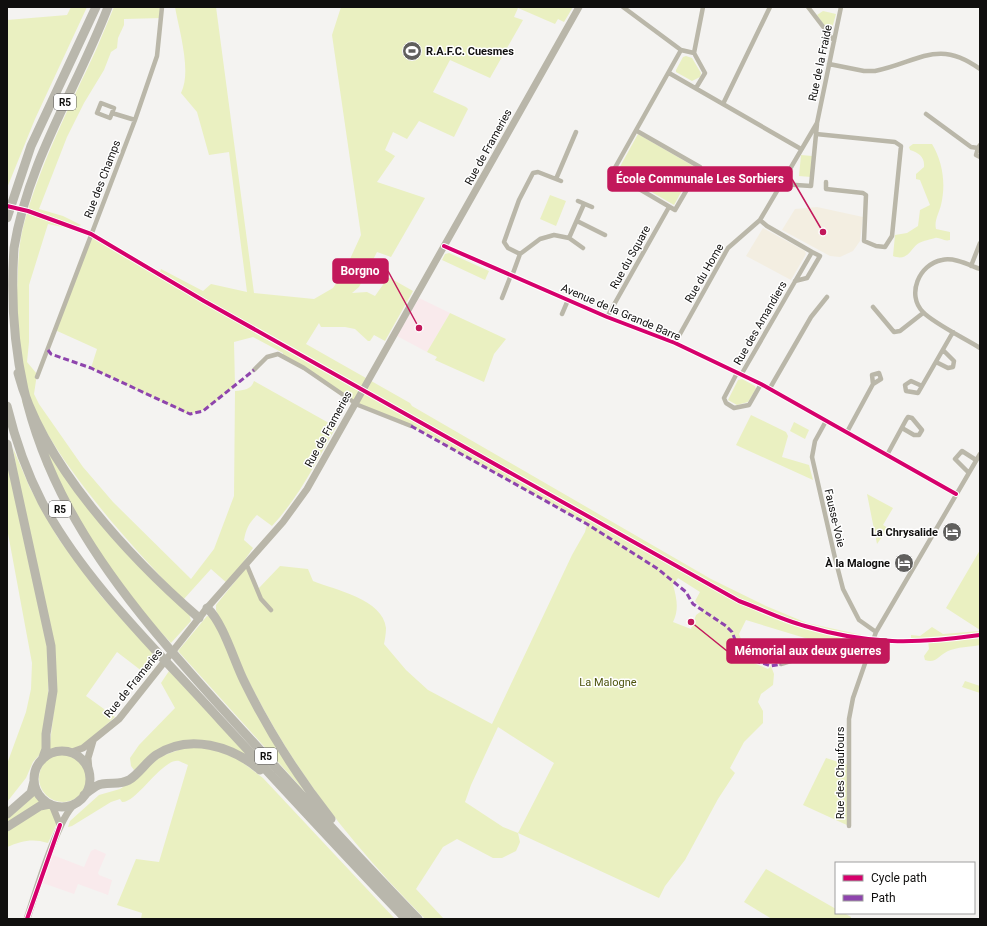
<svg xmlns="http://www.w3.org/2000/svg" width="987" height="926" viewBox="0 0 987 926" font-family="Roboto,sans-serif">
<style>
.commercial{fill:#f9eaec}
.education{fill:#f3eee1}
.green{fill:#eaf0c1;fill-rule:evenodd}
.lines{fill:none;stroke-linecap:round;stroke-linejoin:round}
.street{stroke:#bab7a9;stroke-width:4.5}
.secondary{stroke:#b9b6a9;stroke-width:7}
.highway{stroke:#b9b7ac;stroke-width:9}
.quiet{stroke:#8e44ad;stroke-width:3;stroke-dasharray:6 3;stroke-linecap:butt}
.cycleway-casing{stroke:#fff;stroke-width:6}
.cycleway{stroke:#d6006c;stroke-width:4}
.labels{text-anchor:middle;stroke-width:3;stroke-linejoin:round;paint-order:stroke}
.shield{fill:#fff;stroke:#585756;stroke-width:1}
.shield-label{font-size:10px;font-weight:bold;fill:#100f0e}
.poi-label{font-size:11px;font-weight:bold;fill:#100f0e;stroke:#fff;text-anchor:end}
.street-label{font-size:11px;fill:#100f0e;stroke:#fff}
.park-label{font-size:11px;fill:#4e540e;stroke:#fff}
.leader{fill:none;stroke:#c2185b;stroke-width:1.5}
.callout-dot{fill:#c2185b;stroke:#fff;stroke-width:1.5}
.callout{fill:#c2185b;stroke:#c2185b;stroke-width:1.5}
.callout-label{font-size:12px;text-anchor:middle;font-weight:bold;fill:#fff}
</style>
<rect width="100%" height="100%" fill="#f4f3f1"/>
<!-- commercial -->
<path class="commercial" d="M419,298l31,15 -23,39 -30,-16z
M95,849l11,5 -8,19 1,2 13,5 -4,15 -30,-11 -4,10 -34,-12 10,-28 34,13 7,-16z"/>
<!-- education -->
<path class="education" d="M817,207l46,10 -3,24 -7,10 -13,6 -10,-1 -48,-26 13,-21z
M763,228l42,23 1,3 -15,26 -45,-24z"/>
<!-- green -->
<path class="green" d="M71,7h16l-52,112 -28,69v-168l60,-5z
M114,7h48v11l-38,1v6l-6,13 -1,10 -6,4 -7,18 -20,33 -17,34 -28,72 24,7 18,9 -9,4 -24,-5 -19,61v57l-2,20 10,12 -3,20 5,10 44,63 30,35 78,77 23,-30 20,-53 1,-105c9,-1 16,-1 19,-10l82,46c-19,34 -37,70 -64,99l-15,-11c-8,8 -11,14 -13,25l9,8 -25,36 -17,-15 -28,31c-41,-43 -78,-83 -113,-132 -19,-27 -39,-58 -47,-92 -6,-26 -7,-56 -6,-83 1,-24 1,-51 8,-73 17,-60 45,-114 71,-170 6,-14 12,-29 18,-43z
M175,7h41l38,286 60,6 19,-11 12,-18 16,-35 -29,-200 9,-28h232l-9,15 -6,-3 -3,5 -37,-16 -4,9 9,3 -33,58 -40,-18 -17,32 33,15 2,2 -14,28 -35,-16 -12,18 -14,-7 -8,18 10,6 -18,26 48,16 -34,59 -14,-5 -18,35 -7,6 15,-1 8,4 12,-17 3,-1 23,13 -28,50 -11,-6 -4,6h-2l-13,-12 -10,-2h-24l-2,-4 -13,21 104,59 2,3 299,173 55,27 41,17 55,12 -4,15 -9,-4 -21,-1 -82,-25 -7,14 7,17 -2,8 24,10 3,-3 3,8 -1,11 -12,9 -3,8 5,9v12l-19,19 -14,26 5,5 -17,26 -33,61 -20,26 -6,12 -141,-65 2,9 -4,9 -14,7h-9l-36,-19 -14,8 -27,42 28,30h-19c-77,-78 -138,-156 -185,-256 -8,-17 -17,-35 -24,-53v-5l30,-37 12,21 22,-23 28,3 5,12c22,9 70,18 73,47 0,5 -1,11 -2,16l22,26 22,20 64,34 80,-169 13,-23 2,-8 -176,-98 -56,-24 -72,-45v-4l-30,-16 -19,5 1,44c-14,10 -32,31 -50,27l-94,-45 6,-19 -42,-19 36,-96 68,40 2,-5 42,22 8,-7 36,8 -18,-140 -20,3 -12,-43 -16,-19c11,-21 -2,-63 -6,-86zM678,578l22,14 -5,9 8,9 -7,5 -5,14 -18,-7c6,-12 4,-23 0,-37zM498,727l56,36 -36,70 -15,-6 -38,-25 6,-17z
M823,11l13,3 -5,18h-2l-12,-17z
M686,56l6,2 9,15 -1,4 -8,4 -16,-9v-2l7,-13z
M638,134l57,33 -21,38 -57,-33z
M913,144h19c11,18 14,41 9,61 -2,8 -7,16 -5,24l14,3v8c-6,2 -10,-3 -15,-2 -4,1 -12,3 -16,5 -8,4 -10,19 -26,13l2,-21 12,-2 11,-7 2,-16 10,-5 -10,-25 -4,-1v-5l8,-7c1,-10 -5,-14 -14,-17l-1,-3z
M801,155l11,1 -1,21 -12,-1z
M550,195l16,6 -10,25 -16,-7z
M449,253l40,18 -4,9 -43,-20 3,-6z
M450,313l56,26 -12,15 -10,28 -49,-22 2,-3 -10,-5z
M742,379l13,7 1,3 -8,13 -11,3 -9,-5 10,-20z
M22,401h2l55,92 110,120 2,8 -20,22 -24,-26 -84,-113 -19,-38z
M751,415l35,17 2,4 -6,21 27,8 4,15 -77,-35z
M794,422l15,8 -4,9 -15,-8z
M13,448l17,40 28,50 43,58 57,63 -11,16 -30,-23 -31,44 29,21 -35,31h-18l-13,3 7,-58z
M7,462l42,193 -1,49 -6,48 -9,10 -7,16 -19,24v-38l19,-52 5,-23 1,-26 -25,-135z
M867,494l26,14 -10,17 5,3 -11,16z
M980,550v80l-34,-22z
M207,616l4,1 104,186 -137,-152z
M932,627l11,7 37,-3v14c-10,2 -23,2 -32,6 -9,4 -12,13 -23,9l-1,-4 5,-7 -1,-9h-17v-5l9,1z
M169,671l79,83 -2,3 -57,-15 -55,28 -3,-4 -1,-8 9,-13 36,-37 -14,-25z
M965,681l15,5v7l-18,-6z
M203,747l31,9 29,22 132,141h-254l1,-6 -25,-8 19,-46 23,3 29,-97c-3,-1 -6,-3 -9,-4 -17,-3 -42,42 -57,41l-2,-3 -9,3 -39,24 -4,1 2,-6 29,-26 21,-6 15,-10 17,-17 10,-6 22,-8z
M39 778a24 24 0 1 1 48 0a24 24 0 1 1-48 0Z
M826,758l25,8 -2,60 -46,-21z
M34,792l6,10 -33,21v-4l16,-13z
M50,808l8,13 -10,22c-16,-5 -26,-2 -41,4v-17l34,-21z
M766,869l70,40v4h8l7,4v2h-79l-28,-17z"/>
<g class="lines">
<!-- street -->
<path class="street" d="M623,7l58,43 13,3 11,20 -9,15
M808,7l26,34
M694,53l9,-46
M829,64l35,7h11c44,-9 63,-33 105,-2
M669,73l132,76
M723,104l47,-97
M112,113l-2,5 -13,-5 4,-10 13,5 -2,5 23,7
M926,114l45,33 7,1 2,-3
M637,131l63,36 -25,43 -63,-37 69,-123
M816,134l79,8 6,4 -9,90 -7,11 -9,-1 -12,-5 2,-46 -3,-2 -37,-4v-7
M978,148l-2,7 4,2
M556,179l20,-47
M781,184l30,2 6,-62
M578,201l14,6
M760,220l7,6 45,26
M577,221l28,14
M569,238l15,-34
M444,246l163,71 68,26 86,41 195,110
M520,254l-12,-6 -4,-6 15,-42 14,-27 5,-1 23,9
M971,266l9,-23
M980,269c-11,-4 -26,-12 -38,-9 -23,4 -36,35 -19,52 10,11 43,27 57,36
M512,276l8,-22 20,-15 14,-4 15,3 14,10
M502,298l9,-23
M873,307l21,25 6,-1 23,-18
M562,314l6,-14
M607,317l62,-110
M675,343l53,-95 32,-28 57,-97 24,-116
M936,362l12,6 5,-1 1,-6 -11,-11
M254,370l13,-13 11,-3 26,14 54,37 53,21
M737,373l-13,25 2,5 8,5 15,-3 12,-21
M741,375c24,-41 47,-82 71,-123l8,4 -13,22 -12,3
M37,377l98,-257 22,-64 5,-49
M922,386l-11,-5 -6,4 1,6 12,2 4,-7 31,-54
M770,388l41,-71 16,-20
M826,421l-11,20 -3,16 23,101 8,31 16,31 17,12
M847,432l26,-48 -1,-9 7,-2 2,6 -8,5
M887,455l19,-35 2,-3 4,1 10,12 -3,5h-5l-12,-7
M969,473l-14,-14 7,-8 14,9
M246,563l15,36 10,11
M781,664l42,-13 11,-2 33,11
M849,826v-107l4,-21 23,-66 104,-178"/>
<!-- secondary -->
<path class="secondary" d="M72,752l11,-4 36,-29 88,-111 76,-86 24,-33 272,-482
M89,770l-1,-12 5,-17
M52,805l8,20
M27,919c8,-24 31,-102 48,-115"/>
<!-- highway -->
<path class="highway" d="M108,7c-31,81 -80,154 -94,241 -14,207 88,329 216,469 62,68 124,136 188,202
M7,218l24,-72 65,-139
M18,373c24,91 111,184 181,245
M7,406c8,33 19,65 35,96 44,82 117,150 179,219 61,66 122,133 185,198
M7,444l44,202 2,45 -7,43v15l-4,11
M207,608c16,14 27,53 37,73 24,49 53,95 87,138
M34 779a28 28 0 1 1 56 0a28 28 0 1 1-56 0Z
M84,795c6,-4 11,-10 18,-11 10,-2 18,1 27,-4 10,-6 17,-18 27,-25 33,-22 76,-9 104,15
M7,814l24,-21 3,-12
M7,827l33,-21 10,-2"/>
<!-- quiet -->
<path class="quiet" d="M48,350l3,4 40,14 99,46 13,-3 51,-41
M411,426l176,98 71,45 28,23 7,12 33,22 6,6 8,20 4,5 27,9 10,-2"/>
<defs>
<path id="cycleway" d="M7,206l21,5 63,23 113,67 535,300c22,8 43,19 66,25 64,19 110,18 175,9
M444,246l163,71 68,26 86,41 195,110
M27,919l33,-94"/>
</defs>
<!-- cycleway casing -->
<use href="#cycleway" class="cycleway-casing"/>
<!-- cycleway -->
<use href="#cycleway" class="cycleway"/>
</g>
<!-- icons -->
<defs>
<symbol id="stadium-disc" viewBox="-11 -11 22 22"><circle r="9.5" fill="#605f5d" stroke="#fff"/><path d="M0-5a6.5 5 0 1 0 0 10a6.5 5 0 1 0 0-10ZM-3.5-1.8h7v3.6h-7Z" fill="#fff"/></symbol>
<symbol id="hotel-disc" viewBox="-11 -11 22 22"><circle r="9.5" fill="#605f5d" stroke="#fff"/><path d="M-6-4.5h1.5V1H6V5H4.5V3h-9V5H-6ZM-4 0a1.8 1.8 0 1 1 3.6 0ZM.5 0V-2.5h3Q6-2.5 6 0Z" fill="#fff"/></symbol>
</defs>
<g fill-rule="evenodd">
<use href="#stadium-disc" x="401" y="40" width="22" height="22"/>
<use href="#hotel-disc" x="941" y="521" width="22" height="22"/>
<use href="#hotel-disc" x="893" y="552" width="22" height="22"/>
</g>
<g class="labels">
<!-- shield labels -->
<g class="shield">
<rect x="54" y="94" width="22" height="16" rx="3"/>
<rect x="49" y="501" width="22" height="16" rx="3"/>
<rect x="255" y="748" width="22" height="16" rx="3"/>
</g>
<g class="shield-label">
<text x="65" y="106">R5</text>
<text x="60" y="513">R5</text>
<text x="266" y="760">R5</text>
</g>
<!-- poi labels -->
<g class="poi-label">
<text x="426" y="55" text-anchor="start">R.A.F.C. Cuesmes</text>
<text x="938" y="536">La Chrysalide</text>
<text x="890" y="567">À la Malogne</text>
</g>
<!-- street labels -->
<g class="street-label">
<text transform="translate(820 63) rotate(-78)" y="4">Rue de la Fraide</text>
<text transform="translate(488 147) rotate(-61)" y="4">Rue de Frameries</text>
<text transform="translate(102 179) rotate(-69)" y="4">Rue des Champs</text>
<text transform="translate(630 257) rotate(-61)" y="4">Rue du Square</text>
<text transform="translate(704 273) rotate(-60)" y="4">Rue du Home</text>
<text transform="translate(621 312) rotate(23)" y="4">Avenue de la Grande Barre</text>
<text transform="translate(760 323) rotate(-60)" y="4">Rue des Amandiers</text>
<text transform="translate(328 429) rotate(-61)" y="4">Rue de Frameries</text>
<text transform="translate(835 518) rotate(77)" y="4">Fausse-Voie</text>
<text transform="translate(133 683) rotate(-51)" y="4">Rue de Frameries</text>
<text transform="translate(840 773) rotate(-90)" y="4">Rue des Chaufours</text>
</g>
<!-- park labels -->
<g class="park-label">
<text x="608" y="686">La Malogne</text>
</g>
</g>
<!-- callouts -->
<path class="leader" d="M823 232L792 179M419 328L388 271M691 622L727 651"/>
<g class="callout-dot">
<circle cx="823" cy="232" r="4"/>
<circle cx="419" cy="328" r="4"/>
<circle cx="691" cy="622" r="4"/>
</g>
<g class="callout">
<rect x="608" y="167" width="184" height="24" rx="4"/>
<rect x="333" y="259" width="55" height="24" rx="4"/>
<rect x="727" y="639" width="162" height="24" rx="4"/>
</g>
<g class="callout-label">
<text x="700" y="183">École Communale Les Sorbiers</text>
<text x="360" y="275">Borgno</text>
<text x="808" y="655">Mémorial aux deux guerres</text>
</g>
<!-- border -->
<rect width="987" height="926" fill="none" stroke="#100f0e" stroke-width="16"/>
<!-- legend -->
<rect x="835" y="862" width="140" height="52" fill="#ffffff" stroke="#9f9f9f"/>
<rect x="843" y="875" width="20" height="6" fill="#d6006c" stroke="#9f9f9f"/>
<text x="871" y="882" font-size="12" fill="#100f0e">Cycle path</text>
<rect x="843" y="895" width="20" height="6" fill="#8e44ad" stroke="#9f9f9f"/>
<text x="871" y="902" font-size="12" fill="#100f0e">Path</text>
</svg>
